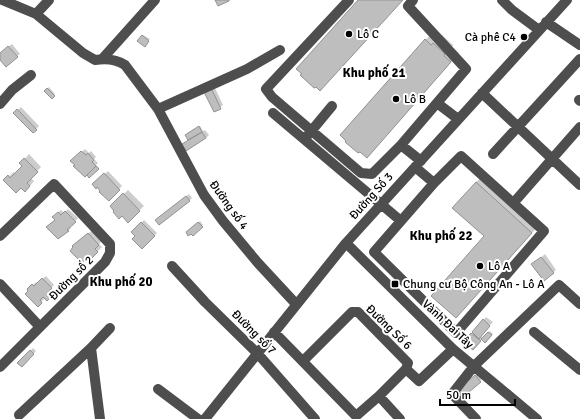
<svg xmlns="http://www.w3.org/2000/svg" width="580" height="419" viewBox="0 0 580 419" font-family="Signika,sans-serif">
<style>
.shadow{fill:#0003}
.building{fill:#bebebe;stroke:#929292}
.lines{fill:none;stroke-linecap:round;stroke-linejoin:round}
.minor{stroke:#4e4e4e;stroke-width:10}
.poi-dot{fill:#000;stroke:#fff;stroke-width:1.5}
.labels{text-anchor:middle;stroke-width:4;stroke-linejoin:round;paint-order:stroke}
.poi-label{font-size:12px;fill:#000;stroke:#fff;text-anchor:start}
.street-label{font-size:12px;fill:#000;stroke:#fff}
.neighbourhood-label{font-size:13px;font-weight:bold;fill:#000;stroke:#fff}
</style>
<rect width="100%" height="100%" fill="#fff"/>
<!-- shadow -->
<path class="shadow" d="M434,32l6,5 2,-2 11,10 -1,2 7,6 -84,95 50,-108z
M143,35l7,4 -5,6 -7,-4z
M12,44l8,10 -3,2 -17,2v-5z
M214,86l9,19 -8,6 -10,-19z
M49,87l6,7 -3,3 -7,-6z
M21,107l18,19 -6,6 -18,-19z
M200,126l3,5 2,-1 4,5 -3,3 -20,4 3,-2 -3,-5z
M85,149l4,4 2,-2 5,6 -2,2 4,4 -2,2 3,3 -10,9 -17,-16z
M29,154l12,13 -10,11 3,3 -4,5 -9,1 -16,-7 9,-8 2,2 8,-8 -3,-3z
M108,171l14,15 -13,13 -15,-15z
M485,174l55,50 -75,84 21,-72 -10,-54z
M128,190l16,16 -16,15 -17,-15z
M189,194l3,4 -3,3 -29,16z
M68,209l10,9 -8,9 1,1 -3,3 -10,7 -2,-18 -3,-3 8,-7 3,3z
M144,220l13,13 -15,14 -5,-11 -4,-4z
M200,221l3,4 -10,9 -6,-2z
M93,230l10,10 -4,4 3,3 -10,10 -14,-16z
M545,254l11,16 -12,10 -8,-18z
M46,276l8,9 -3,3 3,4 -7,7 -2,-1 -7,7 -9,-16 7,-7 1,1z
M486,317l7,5 -13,14 3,2 7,-7 3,3 -8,8 -3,-3 -9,10 -8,-7z
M33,348l3,3 -14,15 -3,-3z
M478,373l5,5 -3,3 -18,7z"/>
<!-- building -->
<path class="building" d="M215,0h14v1l-11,5z
M358,0h45l-83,91 -4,-4 -2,1 -14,-13 2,-1 -6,-5z
M142,35l7,6 -4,6 -8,-6z
M425,39l6,6 2,-2 12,11 -1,2 7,6 -84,96 -7,-6 -2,1 -13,-11 1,-1 -6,-6z
M8,46l10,11 -12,10 -6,-7v-7z
M47,88l8,8 -3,3 -8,-8z
M211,88l10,21 -7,3 -10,-20z
M17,109l20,21 -4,3 -20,-20z
M199,126l3,6 -14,8 -3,-5z
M202,132l4,6 -20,13 -4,-7z
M81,151l5,4 2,-2 6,7 -2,2 4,4 -11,11 -12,-11 2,-1 -5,-4z
M24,158l14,14 -11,11 3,3 -5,6 -4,-4 -5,5 -13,-13 5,-5 2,3 12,-12 -3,-3z
M96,166l3,3 -10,9 -2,-3z
M104,173l16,17 -11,11 -10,-9 1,-1 -3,-4 -1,2 -4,-5z
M476,182l56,51 -76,85 -25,-22 53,-60 -32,-28z
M123,193l17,18 -12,12 -6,-7 -3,3 -6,-7 1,-1 -4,-5z
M186,196l4,5 -31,24 -4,-5z
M65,211l11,11 -9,8 2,1 -11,8 -12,-12 9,-7 -3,-3 6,-5 3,3z
M141,222l14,14 -13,13 -10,-10 3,-3 -4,-4z
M198,222l5,5 -10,9 -2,-2 -3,2 -2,-4z
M88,233l11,12 -4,4 3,3 -6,6 -4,-3 -6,8 -12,-12 3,-4 -1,-1z
M541,257l13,16 -10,8 -13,-17z
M42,278l10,10 -4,4 4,4 -5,5 -4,-4 -3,3 2,3 -4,4 -13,-13 3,-3 -1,-2 5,-5 2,2z
M483,319l7,7 -11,13 -7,-7z
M488,332l4,3 -7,8 -4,-4z
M471,333l10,8 -8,9 -10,-8z
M30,350l4,4 -12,13 -5,-4z
M475,375l6,7 -18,15 -6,-7z"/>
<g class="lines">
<!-- minor -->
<path class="minor" d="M2,0l34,14 13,-14
M349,0l-83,89 6,8 89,76 11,1 29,-29 65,-76 -58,-63 5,-6
M502,0l10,10 27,20
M36,14l47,39 12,7c12,-2 21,-1 30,5l33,44 46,86 19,26 35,42 38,41
M546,22l34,23
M103,58l52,-58
M482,93l98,92
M579,100l1,1
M437,103l21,16
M0,104l12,-14 19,-15
M158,109l89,-40 33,-19
M273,113l128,108
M308,135l24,-29
M401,145l20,16
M493,154l87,-95
M461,156l83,75 -88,102 -82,-81 60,-69z
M415,167l19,16
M516,200l64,-73
M0,236l54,-52 56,60v9l-5,9 -105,105
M346,243l107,106 84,70
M172,266l33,36 53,52 57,65
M0,284l40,43
M274,332l82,84 23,-20 27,-27 2,-6 -50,-51h-6l-49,49
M534,332l46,38
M91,348l9,71
M406,369l13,12 34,-32
M158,389l40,30
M379,396l21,23
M19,415l72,-67 19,-20
M205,419l141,-176 221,-243
M476,419l-24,-25 22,-28 85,-81 21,19"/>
</g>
<!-- markers -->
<g class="poi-dot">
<circle cx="349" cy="34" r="4"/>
<circle cx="524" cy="37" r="4"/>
<circle cx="396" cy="99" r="4"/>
<circle cx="480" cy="266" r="4"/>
<rect x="391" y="280" width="8" height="8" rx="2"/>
</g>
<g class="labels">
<!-- poi labels -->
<g class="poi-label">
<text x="357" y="38">Lô C</text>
<text x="516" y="41" text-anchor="end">Cà phê C4</text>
<text x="404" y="103">Lô B</text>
<text x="488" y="270">Lô A</text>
<text x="403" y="288">Chung cư Bộ Công An - Lô A</text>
</g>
<!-- street labels -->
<g class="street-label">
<text transform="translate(371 196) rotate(-48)" y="4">Đường Số 3</text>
<text transform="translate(229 205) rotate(54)" y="4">Đường số 4</text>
<text transform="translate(71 278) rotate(-45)" y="4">Đường số 2</text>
<text transform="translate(448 324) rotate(43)" y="4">Vành Đai Tây</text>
<text transform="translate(389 327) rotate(44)" y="4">Đường Số 6</text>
<text transform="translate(254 332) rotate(45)" y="4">Đường số 7</text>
</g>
<!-- neighbourhood labels -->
<g class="neighbourhood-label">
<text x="374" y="77">Khu phố 21</text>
<text x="441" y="240">Khu phố 22</text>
<text x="121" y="286">Khu phố 20</text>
</g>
</g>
<!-- scale -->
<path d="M440 399v6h75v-6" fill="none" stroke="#000000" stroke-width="2"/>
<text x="446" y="399" font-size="12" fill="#000000" stroke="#ffffff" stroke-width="3" paint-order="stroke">50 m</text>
</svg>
